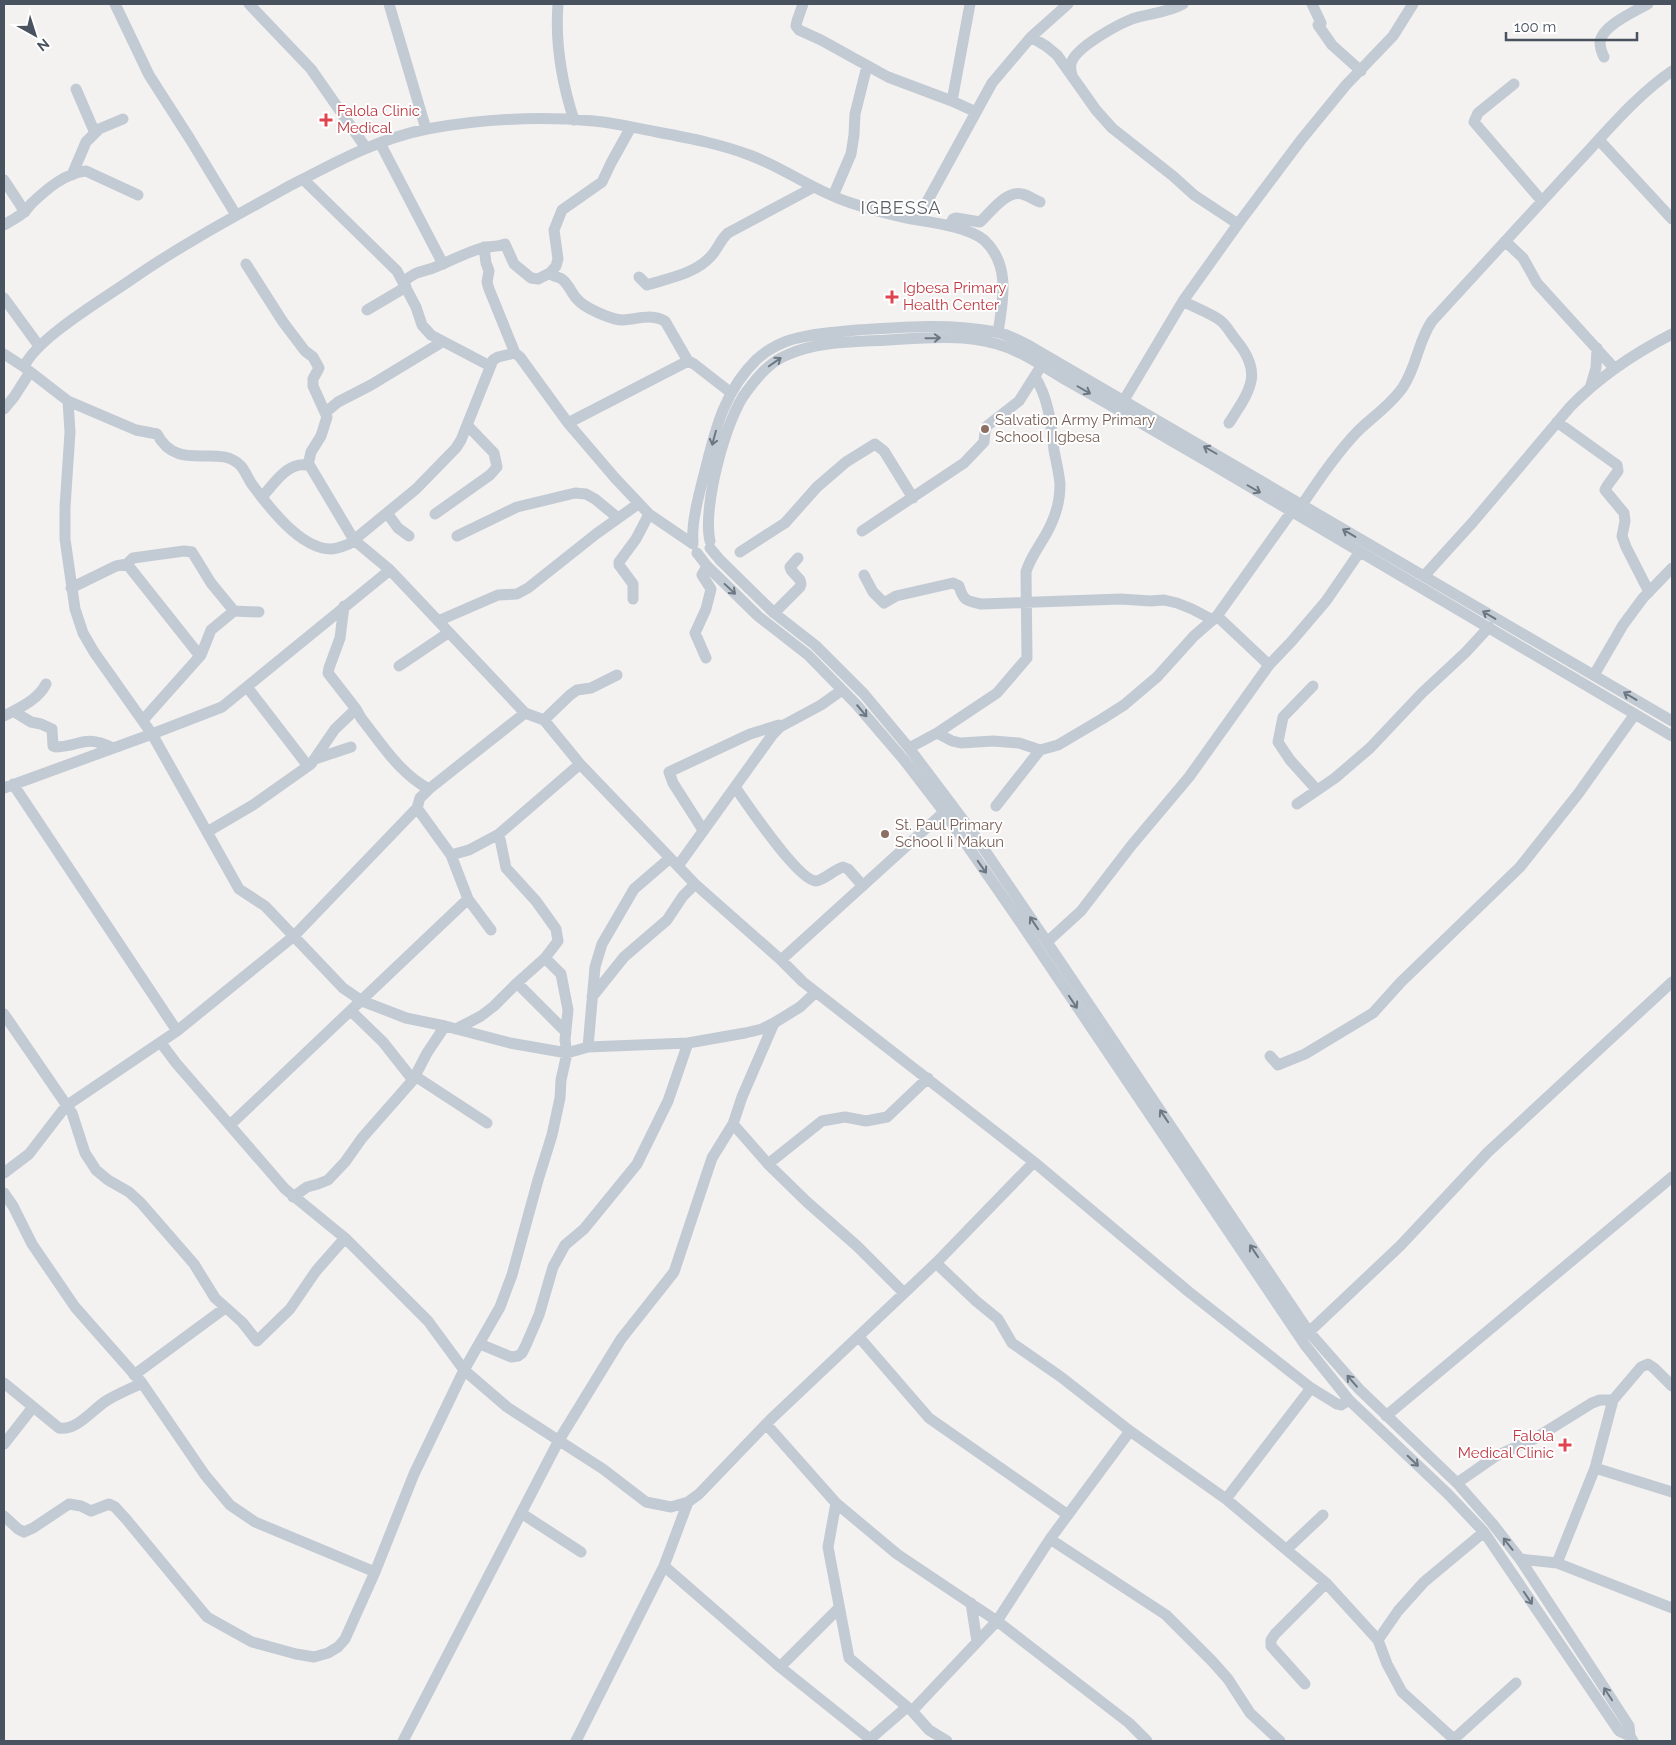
<svg xmlns="http://www.w3.org/2000/svg" width="1676" height="1745" viewBox="0 0 1676 1745" font-family="Raleway,sans-serif">
<style>
.lines{fill:none;stroke-linecap:round;stroke-linejoin:round}
.minor{stroke:#c2cbd3;stroke-width:11}
.oneway{stroke:#6d7782}
.health-dot{fill:#e0444e;stroke:#fff;stroke-width:2}
.education-dot{fill:#8d6e63;stroke:#fff;stroke-width:2}
.labels{text-anchor:middle;stroke-width:4;stroke-linejoin:round;paint-order:stroke}
.health-label{font-size:15px;fill:#be3a42;stroke:#fff;text-anchor:start}
.education-label{font-size:15px;fill:#785e54;stroke:#fff;text-anchor:start}
.quarter-label{font-size:18px;letter-spacing:1px;fill:#5e6166;stroke:#fff}
</style>
<rect width="100%" height="100%" fill="#f4f1f1"/>
<g class="lines">
<!-- minor -->
<path class="minor" d="M115,4l34,71 41,64 46,76
M249,4l62,65 55,79
M389,4l37,125
M558,4c-3,39 4,79 16,116
M803,4l-6,17 -1,5 3,4 22,10 67,37 64,24 24,11
M1312,4l9,19 -3,2 14,20 29,26
M1031,37l15,9 11,9 39,55 16,18 61,48 21,19 44,29
M1604,57c-2,-4 -4,-10 -4,-15 2,-16 35,-31 48,-38
M1072,75c-1,-4 -2,-8 -1,-11 3,-16 46,-39 61,-45 18,-6 35,-6 51,-15
M1514,84l-36,29 -4,9 67,78
M76,89l19,44
M952,101l18,-97
M1599,140l73,79
M380,143l63,121
M72,175l14,-33 13,-13 24,-10
M303,179l94,92 19,36 6,18 9,10 59,31
M4,180l21,32
M833,196l18,-42 3,-19 1,-21 12,-48
M917,220l75,-137 39,-46 37,-33
M4,225c6,-4 15,-8 20,-13 3,-2 5,-6 8,-9 15,-14 33,-30 54,-32l52,24
M950,225l3,-6 3,-1 24,4c10,-9 26,-32 42,-28 6,1 12,6 18,8
M1505,241l18,17 14,25 78,86
M484,247l2,16 3,8 -2,11 2,7 26,64
M246,264l37,58 22,29 8,6 6,11 -6,11v7l14,31 -6,19 -10,16 -3,13
M550,273c4,5 9,3 13,7 6,5 9,14 14,19 7,9 35,21 46,21 16,-1 27,-7 42,1l23,40 6,3 36,28
M639,277l8,8c22,-7 49,-11 65,-30 6,-7 9,-16 16,-22l86,-46
M404,282c13,-13 19,-9 34,-16 15,-6 29,-14 44,-18 8,-3 14,0 23,-4l9,20 17,14 7,1 12,-6 6,-7 2,-7 -4,-29 8,-20 40,-28 9,-19 20,-36
M4,298l35,48
M1183,301c12,7 28,12 38,20 6,5 10,13 15,19 28,34 14,50 -7,83
M367,310l39,-23
M4,354l20,13 44,34 68,29 21,4c21,40 61,8 84,32 4,5 7,12 10,17 17,23 49,66 80,66 6,0 12,-3 18,-5l67,-55 40,-41 5,-8 32,-80 5,-3 17,-4 5,4 48,66 47,55 34,36 44,30
M24,367c12,-29 83,-70 111,-90 48,-33 99,-60 149,-88 46,-24 92,-50 143,-60 55,-10 113,-13 167,-8 21,2 42,7 63,11 32,6 64,12 95,24 34,13 64,36 99,47 18,6 37,11 56,15 21,4 60,8 77,22 27,25 19,61 14,92
M1590,388l6,-20 1,-20
M1124,400l59,-99 55,-77 63,-84 45,-55 47,-49 20,-32
M68,401l2,31 -5,75v32l10,70 8,24 11,19 58,82 87,155 26,17 78,82 19,13 44,17 39,8 65,17 57,10 21,-6 100,-4 57,-10 17,-4 12,-6 26,-16 16,-15
M4,409l10,-12 16,-25
M326,412l12,-10 33,-17 71,-43
M1557,422l60,43 1,6 -11,15 -2,4 19,23 1,8 -3,15 4,11 23,45
M568,423l120,-62
M262,497c12,-13 27,-38 48,-31l44,74 36,30 135,143 19,7 36,44 115,120 86,76 22,22 231,180 155,130 122,96 26,16 4,1 8,-5
M1302,505c17,-26 34,-51 55,-73 15,-15 34,-27 46,-45 14,-21 15,-46 29,-66 49,-54 98,-107 147,-160 29,-31 58,-66 93,-90
M387,513l11,15 11,8
M435,514l55,-39 7,-8 -3,-14 -27,-28
M862,531l102,-68 20,-21 1,-10 2,-6 32,-25 19,-30
M457,536l60,-29 58,-14 11,1 9,5 23,19
M693,541c-2,-20 8,-54 13,-74 10,-41 20,-78 51,-108 9,-8 21,-15 33,-19 21,-6 44,-8 67,-10 46,-3 93,-7 139,2 11,2 22,8 32,13l644,376
M710,541c-8,-33 16,-124 37,-150 11,-15 23,-29 40,-36 31,-14 67,-13 101,-15 35,-2 74,-6 109,4 25,7 47,23 69,36 48,27 95,55 142,82 155,91 309,183 464,274
M710,548l10,12 54,53 41,32 49,49 45,54 43,57 21,28 74,109 262,390 50,57 98,94 35,40 28,36 76,116 33,51 1,10
M740,552l45,-29 32,-36 29,-25 29,-18 9,7 29,47
M697,553l10,13 51,50 50,39 48,49 48,56 40,52 70,101 291,432 44,55 99,94 36,38 135,199 11,5 3,5
M127,564l6,-6 51,-7 8,1 19,31 23,28
M864,575l9,17 11,11 12,-7 57,-13 6,3c4,14 7,15 22,18l140,-5 29,2 14,-1 13,3 15,6 21,11
M1424,576l49,-54 97,-115c29,-30 65,-54 102,-73
M71,588l45,-22 11,-2 73,92
M633,599v-15l-14,-19v-3l17,-23 13,-25
M344,606l-4,32 -11,30 -1,5 28,36 5,9c20,25 39,56 68,71
M774,613l26,-26 1,-3 -1,-4 -9,-10 -1,-3 8,-9
M1217,616l52,49
M438,621l60,-26 19,-1 11,-6 68,-54 42,-30
M706,658l-11,-25 11,-24 5,-20 -9,-14 5,-9
M399,666l49,-33
M1594,675l29,-50 20,-27 29,-30
M1313,686l-30,31 -5,25 12,18 27,30
M247,687l61,79
M13,711l18,11 10,2 11,5 1,17 3,1c27,-1 27,-13 57,1
M4,716c15,-8 34,-16 42,-32
M143,720l58,-65 10,-25 23,-19 25,1
M544,720l26,-25 7,-5 14,-2 26,-13
M937,733l15,8 9,2 32,-2 26,2 21,7 18,-5 44,-26 22,-14 33,-28 37,-41 23,-20 75,-105
M909,748l28,-15 60,-40 30,-35 -1,-86c5,-18 19,-32 26,-50 5,-11 8,-26 8,-38 -1,-11 -4,-23 -6,-34 -3,-25 -5,-51 -19,-73
M315,759l36,-12
M13,784l164,247
M735,787c12,17 63,93 81,94 7,0 19,-12 27,-14l5,2 15,17
M4,788l148,-54 70,-27 168,-137
M1297,804l38,-26 35,-30 52,-55 44,-41 23,-25
M996,806l44,-56
M417,808l34,47 17,44 23,31
M703,830l-30,-47 -4,-11 81,-38 29,-9 1,2
M207,832l46,-27 58,-41 24,-35 21,-20
M451,855l18,-5 30,-16 81,-70
M678,866l95,-132 7,-7 41,-22 21,-15
M1047,942l34,-31 50,-65 58,-69 80,-112 22,-23 35,-41 33,-48
M781,960l163,-148
M517,983l49,49
M592,997l32,-40 43,-37 16,-24 12,-12
M351,1011l32,31 30,38
M4,1014l68,99 13,40 11,17 12,10 21,12 12,11 53,61 21,34 27,24 15,19 33,-32 26,-38 29,-33
M456,1029l25,-13 13,-10 23,-23 28,-25 13,-17 -2,-12 -20,-28 -30,-33 -7,-34
M161,1043l15,20 109,126 60,49 83,83 36,49 43,37 96,62 43,33 25,5 17,-5 11,-8 71,-74 166,-157 98,-101
M588,1047l7,-80 7,-23 32,-55 36,-31
M1270,1056l8,9 27,-11 68,-41 28,-31 119,-115 58,-73 57,-80
M415,1076l72,47
M733,1124l35,40 39,38 50,44 47,47
M230,1125l238,-226
M768,1164l54,-43 23,-4 21,4 21,-4 41,-39
M4,1173l25,-19 37,-48 111,-75 117,-95 123,-128 3,-10 9,-9 96,-76
M4,1193l9,13 19,38 43,63 67,76 63,92 25,30 25,17 120,50
M293,1197l14,-10 11,-3 10,-4 17,-18 17,-24 51,-58 14,-27 18,-27
M936,1263l40,38 22,18 14,24 49,34 69,54 96,68 100,84 52,57 9,24 15,28 54,49
M1309,1332l92,-87 87,-93 184,-170
M859,1337l70,81 139,97
M480,1344l31,13 7,-1 4,-3 4,-8 13,-30 14,-48 12,-22 19,-16 53,-65 31,-63 20,-58
M134,1375l91,-67
M4,1383l55,45c18,3 33,-18 47,-27 11,-7 24,-12 36,-18
M1386,1416l286,-239
M766,1424l70,79 61,51 100,67 132,102 18,18
M4,1444l29,-37
M1595,1468l77,24
M1457,1483l39,-27 38,-17 58,-36 8,-3h13
M1226,1499l85,-111
M836,1503l-8,44 21,111 63,53 17,19 18,11
M521,1513l60,39
M4,1516l14,13 6,3 9,-4 36,-24 12,2 10,5 18,-7 6,3 11,12 81,98 45,25 44,12 18,3 14,-4 10,-6 7,-8 30,-67 39,-98 50,-104 36,-63 12,-32 26,-95 14,-45 8,-37 1,-18 6,-27 -2,-13 3,-30 -7,-36 -16,-16
M1050,1539l116,76 46,46 16,18 22,34 30,28
M1287,1549l36,-34
M1520,1559l37,4 115,45
M1557,1563l38,-95 18,-68 28,-33 7,-3 6,4 18,18
M664,1566l116,101 90,72 37,-32
M971,1603l6,39
M1378,1640l20,-29 26,-29 60,-50
M780,1667l59,-59
M1305,1684l-34,-38v-6l4,-6 51,-51
M912,1711l85,-90 53,-82 80,-108
M1454,1739l62,-56
M403,1741l156,-301 62,-101 53,-67 38,-114 21,-34 9,-27 32,-74
M576,1741l88,-175 24,-64"/>
</g>
<!-- one-way arrows -->
<defs><path id="oneway-shaft" d="M-6 0H5M1.5-3L5.5 0L1.5 3" fill="none" stroke-width="1.6" stroke-linecap="round" stroke-linejoin="round" transform="scale(1.25)"/></defs>
<g class="oneway">
<use href="#oneway-shaft" transform="translate(933 338) rotate(-1)"/>
<use href="#oneway-shaft" transform="translate(775 362) rotate(-35)"/>
<use href="#oneway-shaft" transform="translate(1084 390) rotate(30)"/>
<use href="#oneway-shaft" transform="translate(714 438) rotate(105)"/>
<use href="#oneway-shaft" transform="translate(1210 450) rotate(-150)"/>
<use href="#oneway-shaft" transform="translate(1254 489) rotate(30)"/>
<use href="#oneway-shaft" transform="translate(1349 533) rotate(-149)"/>
<use href="#oneway-shaft" transform="translate(730 589) rotate(43)"/>
<use href="#oneway-shaft" transform="translate(1489 615) rotate(-149)"/>
<use href="#oneway-shaft" transform="translate(1630 696) rotate(-149)"/>
<use href="#oneway-shaft" transform="translate(862 711) rotate(50)"/>
<use href="#oneway-shaft" transform="translate(982 867) rotate(55)"/>
<use href="#oneway-shaft" transform="translate(1034 923) rotate(-124)"/>
<use href="#oneway-shaft" transform="translate(1073 1002) rotate(56)"/>
<use href="#oneway-shaft" transform="translate(1164 1116) rotate(-124)"/>
<use href="#oneway-shaft" transform="translate(1254 1251) rotate(-124)"/>
<use href="#oneway-shaft" transform="translate(1352 1381) rotate(-131)"/>
<use href="#oneway-shaft" transform="translate(1413 1461) rotate(44)"/>
<use href="#oneway-shaft" transform="translate(1508 1544) rotate(-128)"/>
<use href="#oneway-shaft" transform="translate(1528 1598) rotate(56)"/>
<use href="#oneway-shaft" transform="translate(1608 1694) rotate(-123)"/>
</g>
<!-- markers -->
<g class="health-dot">
<path d="M323.5 112.5h5v5h5v5h-5v5h-5v-5h-5v-5h5z"/>
<path d="M889.5 289.5h5v5h5v5h-5v5h-5v-5h-5v-5h5z"/>
<path d="M1562.5 1437.5h5v5h5v5h-5v5h-5v-5h-5v-5h5z"/>
</g>
<g class="education-dot">
<circle cx="985" cy="429" r="5"/>
<circle cx="885" cy="834" r="5"/>
</g>
<g class="labels">
<!-- health labels -->
<g class="health-label">
<text x="337" y="116">Falola Clinic<tspan x="337" dy="17">Medical</tspan></text>
<text x="903" y="293">Igbesa Primary<tspan x="903" dy="17">Health Center</tspan></text>
<text x="1554" y="1441" text-anchor="end">Falola<tspan x="1554" dy="17">Medical Clinic</tspan></text>
</g>
<!-- education labels -->
<g class="education-label">
<text x="995" y="425">Salvation Army Primary<tspan x="995" dy="17">School I Igbesa</tspan></text>
<text x="895" y="830">St. Paul Primary<tspan x="895" dy="17">School Ii Makun</tspan></text>
</g>
<!-- quarter labels -->
<g class="quarter-label">
<text x="901" y="214">IGBESSA</text>
</g>
</g>
<!-- border -->
<rect width="1676" height="1745" fill="none" stroke="#49535f" stroke-width="10"/>
<!-- north arrow -->
<g transform="translate(35 35) rotate(141)" stroke="#ffffff" stroke-width="4" paint-order="stroke">
<path d="M0-4L9 19L0 12L-9 19Z" fill="#49535f"/>
<text y="-8" font-size="14" font-weight="bold" text-anchor="middle" fill="#49535f">N</text>
</g>
<!-- scale -->
<path d="M1506 32v8h131v-8" fill="none" stroke="#49535f" stroke-width="2.5"/>
<text x="1514" y="32" font-size="15" fill="#49535f" stroke="#ffffff" stroke-width="4" paint-order="stroke">100 m</text>
</svg>
